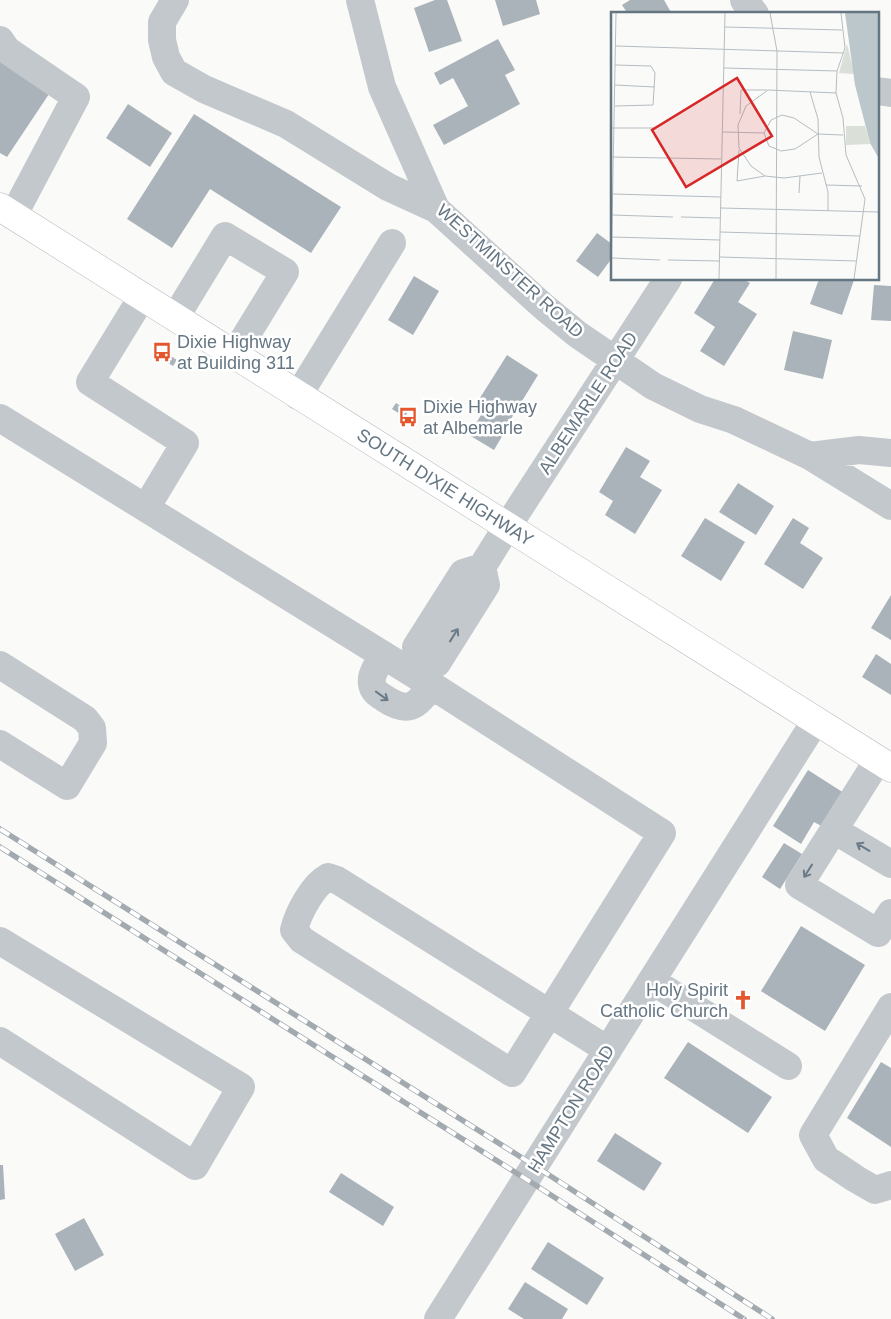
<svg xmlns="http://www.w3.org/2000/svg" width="891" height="1319" viewBox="0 0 891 1319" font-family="Helvetica,sans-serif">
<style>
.building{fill:#aab3b9}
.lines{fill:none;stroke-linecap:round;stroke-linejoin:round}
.major-casing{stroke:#b5babe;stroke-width:29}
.minor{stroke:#c3c8cc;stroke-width:28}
.major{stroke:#fff;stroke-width:28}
.rail-casing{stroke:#a2aab0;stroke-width:5.5}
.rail{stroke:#fff;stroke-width:4;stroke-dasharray:11;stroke-linecap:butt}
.oneway{stroke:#6a7a87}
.labels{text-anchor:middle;stroke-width:5;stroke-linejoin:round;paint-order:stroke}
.street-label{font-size:18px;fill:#657683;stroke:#fff}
.poi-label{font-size:18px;fill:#657683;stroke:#fff;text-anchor:start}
.inset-road{fill:none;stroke:#b5bdc2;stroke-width:1}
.view{fill:#d62828;fill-opacity:0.15;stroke:#d62828;stroke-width:2.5}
.inset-edge{fill:none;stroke:#657683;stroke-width:2.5}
</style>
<rect width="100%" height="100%" fill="#fafaf8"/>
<!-- building -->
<path class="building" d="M435,0h12l15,41 -33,11 -15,-44z
M495,0h41l4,14 -37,12z
M630,0h34l8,14h-44l-6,-9z
M498,39l17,31 -10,5 15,29 -76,41 -11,-20 35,-19 -15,-28 -13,7 -6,-12z
M0,57l51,34 -44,66 -7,-4z
M128,104l44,29 -22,34 -44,-29z
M194,114l147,93 -30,46 -101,-64 -38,59 -45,-29z
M597,233l15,11v14l-14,19 -22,-16z
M414,276l25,15 -26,44 -25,-15z
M715,279h28l7,4 -12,19 19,12 -33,52 -24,-15 15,-24 -21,-14z
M819,279l35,1 -12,35 -32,-11z
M874,285l17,1v35l-20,-1z
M793,331l39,9 -9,39 -39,-9z
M164,352l13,8 -4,6 -13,-8z
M507,355l31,20 -35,57 1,1 -10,17 -25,-15 12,-20 -8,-6z
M396,403l12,8 -3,6 -13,-8z
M626,447l24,14 -10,16 22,13 -27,44 -30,-19 8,-14 -14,-9z
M738,483l36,23 -18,29 -37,-23z
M705,518l40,24 -24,39 -40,-25z
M793,518l16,10 -9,15 23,15 -20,31 -39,-25z
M891,595v45l-20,-12z
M876,654l15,10v31l-29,-18z
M808,770l36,23 -21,34 -9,-5 -13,22 -28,-18z
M784,843l18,11 -22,35 -18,-12z
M801,926l64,39 -40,66 -64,-40z
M688,1042l84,55 -24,36 -84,-55z
M881,1062l10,6v79l-44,-29z
M615,1133l47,30 -18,28 -47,-30z
M0,1165h3l2,34 -5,1z
M341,1173l53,34 -11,19 -54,-34z
M84,1218l20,37 -29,16 -20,-37z
M548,1242l56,36 -17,27 -56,-36z
M525,1282l43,27 -6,10h-38l-16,-10z"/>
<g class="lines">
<defs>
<g id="major">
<path id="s1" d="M0,207l891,561"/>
</g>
</defs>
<!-- major casing -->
<use href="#major" class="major-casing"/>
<!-- minor -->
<path class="minor" d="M175,0l-13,22v18l4,17 8,15 30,17 82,35 102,63 48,22
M360,0l22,87 54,122 108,98 33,27 76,52 47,23 34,11 76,36 49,-6 32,3
M744,0l11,14
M0,40l7,10 69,47 -63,119
M877,91l14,2
M142,297l-52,85 95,61 -39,65
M175,318l50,-82 60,36 -51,83
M298,396l94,-153
M0,418l414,256 248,159 -150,240 -210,-133 -8,-10c4,-17 19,-45 34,-53l9,3 271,170
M810,456l81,50
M384,655c-5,8 -14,19 -12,29 1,7 6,10 12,14 24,16 33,9 47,-13
M421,663h16l49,-78 -4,-18 25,-40 161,-248
M0,665l85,54 7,9 1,15 -26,43 -67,-42
M414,674l7,-11 -5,-16 47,-74 19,-6
M878,760l-79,125 79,48 13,-20
M834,830l57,34
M0,941l241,146 -46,79 -195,-125
M652,981l136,85
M891,1007l-78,128 13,24 30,20 19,11 16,-5
M438,1319l378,-599"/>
<!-- major -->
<use href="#major" class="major"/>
<defs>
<path id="rail" d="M0,829l535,337 237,153
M0,847l526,332 218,140"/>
</defs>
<!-- rail casing -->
<use href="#rail" class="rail-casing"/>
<!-- rail -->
<use href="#rail" class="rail"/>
</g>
<!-- one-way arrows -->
<defs><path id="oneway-shaft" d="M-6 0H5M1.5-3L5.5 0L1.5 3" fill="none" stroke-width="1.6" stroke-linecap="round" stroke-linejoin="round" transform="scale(1.25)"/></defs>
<g class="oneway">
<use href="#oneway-shaft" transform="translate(454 635) rotate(-58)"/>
<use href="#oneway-shaft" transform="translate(382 696) rotate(36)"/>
<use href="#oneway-shaft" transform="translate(863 847) rotate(-149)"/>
<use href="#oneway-shaft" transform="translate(808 871) rotate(122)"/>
</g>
<!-- icons -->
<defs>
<symbol id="bus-bare" viewBox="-9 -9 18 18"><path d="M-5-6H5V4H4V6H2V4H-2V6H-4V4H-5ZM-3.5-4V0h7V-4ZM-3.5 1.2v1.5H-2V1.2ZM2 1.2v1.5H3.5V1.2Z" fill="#e4572e" stroke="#fff" stroke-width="2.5" paint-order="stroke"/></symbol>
<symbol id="church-bare" viewBox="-9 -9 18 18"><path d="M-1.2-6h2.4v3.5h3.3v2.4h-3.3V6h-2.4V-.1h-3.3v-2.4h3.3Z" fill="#e4572e" stroke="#fff" stroke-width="2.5" paint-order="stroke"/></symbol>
</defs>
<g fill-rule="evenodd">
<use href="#bus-bare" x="148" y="338" width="28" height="28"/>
<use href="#bus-bare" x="394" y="403" width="28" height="28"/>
<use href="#church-bare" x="729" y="986" width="28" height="28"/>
</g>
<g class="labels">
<!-- street labels -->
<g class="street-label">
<text transform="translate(510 271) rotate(42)" y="6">WESTMINSTER ROAD</text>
<text transform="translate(588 403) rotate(-57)" y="6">ALBEMARLE ROAD</text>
<text dy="6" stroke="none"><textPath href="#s1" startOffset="526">SOUTH DIXIE HIGHWAY</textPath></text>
<text transform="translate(571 1109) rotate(-58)" y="6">HAMPTON ROAD</text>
</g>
<!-- poi labels -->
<g class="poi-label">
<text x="177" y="348">Dixie Highway<tspan x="177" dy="21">at Building 311</tspan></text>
<text x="423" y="413">Dixie Highway<tspan x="423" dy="21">at Albemarle</tspan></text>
<text x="728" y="996" text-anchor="end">Holy Spirit<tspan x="728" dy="21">Catholic Church</tspan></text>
</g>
</g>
<!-- overview -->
<g transform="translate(611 12)">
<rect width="268" height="268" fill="#fafaf8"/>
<path d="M236,32l7,28v2l-15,-1zM235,114h19l5,18 -24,1z" fill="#dadfd7"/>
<path d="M234,1h33v144l-8,-14 -15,-58z" fill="#bbc7cb"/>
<path class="inset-road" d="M159,1l7,38 -1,228M230,1l4,35 -8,23 -1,22 7,25 3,37 19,44 -11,80M114,15l117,3M5,34l228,7M113,56l113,3M4,73l40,2M199,80l8,27 1,38 9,35v19M4,94l38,-1 2,-32 -4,-7 -36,-1M129,102l1,-24h26M0,116h43M112,120l41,1M207,122l-23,15 -14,2 -12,-5 -5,-13 7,-13 11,-5 12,3 24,16 25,1M128,138l-2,31 28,-5M0,145l110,2M211,161l-38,5 -19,-2 -14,-10 -12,-18 -1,-23 8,-19 22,-16 68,3M215,173l36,1M188,181l1,-17M2,182l108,3M110,196l158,4M1,203l61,2M70,205l39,1M109,220l140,4M0,225l109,3M109,245l136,4M1,246l48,2M57,248l52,1M0,267l5,-266M108,267l6,-266"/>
<path class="view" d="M126,66l35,58 -86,51 -34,-57z"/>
<rect width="268" height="268" class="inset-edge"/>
</g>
</svg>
